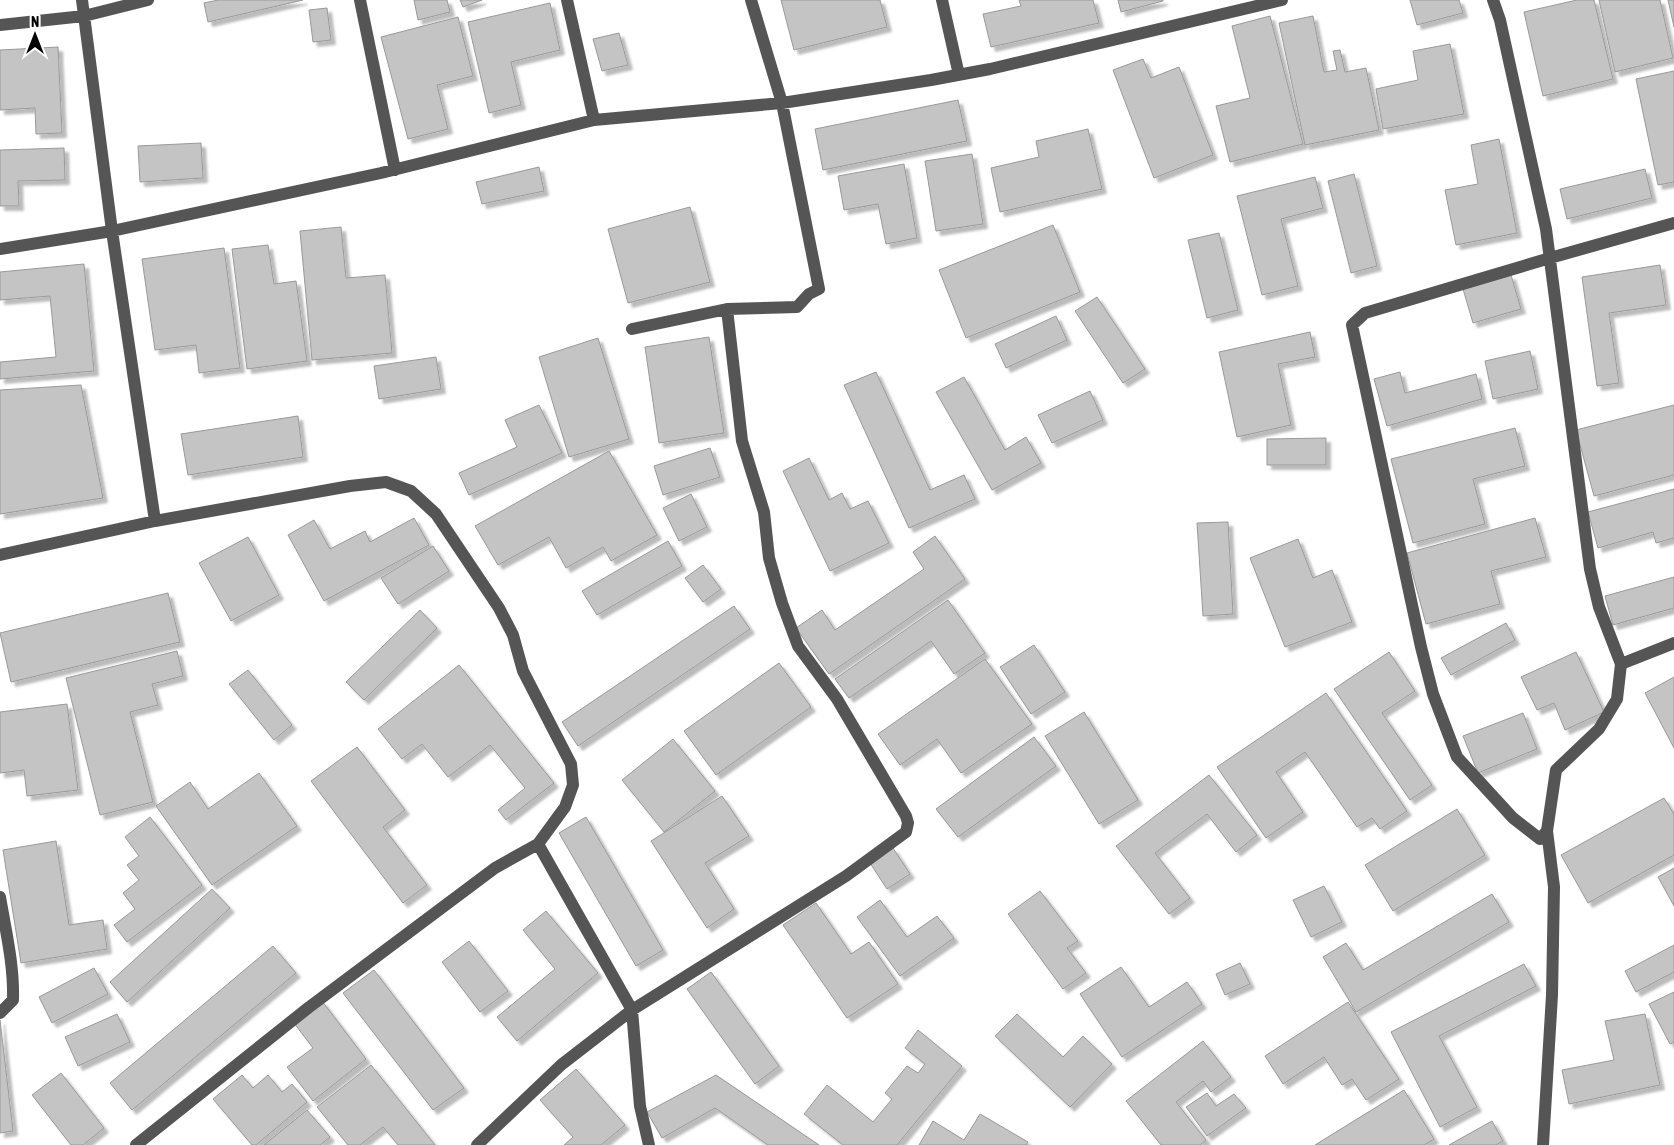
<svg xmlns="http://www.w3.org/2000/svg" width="1674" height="1145" viewBox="0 0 1674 1145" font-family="'Asap Condensed',sans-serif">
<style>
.building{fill:#c4c4c4;stroke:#999;filter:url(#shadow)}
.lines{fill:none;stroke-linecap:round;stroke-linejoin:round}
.minor{stroke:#555;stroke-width:12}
</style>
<defs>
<filter id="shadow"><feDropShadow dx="4.5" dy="4.5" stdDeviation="1" flood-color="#0004"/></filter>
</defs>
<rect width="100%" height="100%" fill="#fff"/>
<!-- building -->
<path class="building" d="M218,0h85l-95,22 -4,-19z
M414,0h33l3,12 -32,8z
M460,0h22l-19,7z
M781,0h99l7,27 -93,23z
M1019,0h74l6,23 -108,24 -8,-33 38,-8z
M1118,0h45v1l-42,11z
M1410,0h49l4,13 -46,12z
M1577,0h17l19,79 -70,17 -19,-84z
M1599,0h61l13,58 -58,14z
M1668,0h6v27z
M550,3l10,47 -49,12 10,43 -32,8 -21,-91z
M327,8l4,32 -18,2 -4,-32z
M1270,16l33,128 -73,18 -14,-56 34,-8 -18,-72z
M1313,16l11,56 13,-2 -4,-19 7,-1 5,22 21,-4 13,62 -74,15 -26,-122z
M458,17l15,59 -36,9 11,44 -40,10 -27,-102z
M619,33l9,32 -26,6 -9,-32z
M1450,44l14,70 -81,15 -7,-40 42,-9 -5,-29z
M58,47l4,86 -26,1 -1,-26 -35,2v-60z
M1143,59l8,19 28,-11 34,88 -59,23 -41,-108z
M1674,71v111l-16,3 -22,-106z
M958,100l9,41 -144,29 -8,-41z
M1088,129l14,60 -102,23 -9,-44 48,-11 -3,-16z
M1499,139l18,94 -61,12 -11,-55 33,-6 -7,-39z
M201,143l2,35 -63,4 -2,-36z
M64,148l1,32 -47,1 1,25h-19v-56z
M972,154l11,70 -47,7 -11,-70z
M904,164l13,74 -31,6 -8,-40 -34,6 -6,-34z
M539,167l5,24 -62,13 -6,-22z
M1645,169l7,29 -85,21 -7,-30z
M1354,174l23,92 -26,7 -23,-92z
M1315,177l8,31 -42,11 17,67 -36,9 -25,-99z
M690,207l20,75 -82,21 -20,-74z
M1053,225l27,67 -114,46 -27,-68z
M341,227l5,51 39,-3 7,78 -80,7 -12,-129z
M1219,233l19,77 -31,8 -19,-78z
M268,245l6,39 22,-3 11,80 -60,8 -15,-120z
M224,248l16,120 -41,5 -3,-28 -41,5 -13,-91z
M84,264l10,107 -94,8v-17l56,-5 -6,-61 -50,4v-28z
M1660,265l6,40 -57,8 10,70 -22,3 -15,-109z
M1511,275l10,34 -48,14 -10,-34z
M1097,297l48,72 -22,14 -48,-72z
M1056,316l11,24 -61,28 -11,-24z
M1310,332l5,25 -37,7 13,61 -54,12 -18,-85z
M709,337l15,96 -65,10 -14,-96z
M598,338l31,101 -60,18 -30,-100z
M1530,351l8,38 -45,10 -8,-38z
M436,357l5,32 -62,10 -5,-33z
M876,372l54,118 34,-15 11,24 -66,29 -65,-143z
M1400,372l5,21 71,-19 6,25 -95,27 -13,-47z
M964,377l41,73 21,-13 15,26 -49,27 -56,-98z
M81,385l22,113 -103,16v-124z
M1090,391l13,29 -51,23 -14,-28z
M539,405l23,48 -93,42 -10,-22 58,-26 -12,-27z
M1674,405v70l-80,21 -18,-66z
M298,416l5,41 -115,18 -7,-41z
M1515,428l10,38 -52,13 12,45 -72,19 -22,-84z
M1326,438v27h-59v-26z
M710,448l10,29 -57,18 -9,-29z
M609,451l48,84 -46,26 -8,-14 -37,21 -17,-31 -51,28 -23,-39z
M809,458l20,42 13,-7 8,16 18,-8 21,42 -59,28 -47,-100z
M1674,489v49l-18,5 -3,-11 -55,16 -10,-36z
M691,494l16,33 -28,14 -16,-33z
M414,518l15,27 -105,56 -36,-66 26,-15 16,29 35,-18 5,11z
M1535,518l11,39 -55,14 9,33 -74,20 -19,-71z
M1228,522l5,92 -30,2 -6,-93z
M935,536l30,43 -136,95 -33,-46 26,-18 13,20 89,-61 -11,-17z
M248,537l31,58 -48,26 -32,-58z
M1298,539l15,39 19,-8 20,52 -67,25 -35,-89z
M668,541l14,25 -85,49 -15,-24z
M433,546l16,25 -51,33 -17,-26z
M703,565l18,24 -18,13 -18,-24z
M1674,577v31l-61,17 -8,-29z
M168,593l12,49 -169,40 -11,-49z
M948,600l37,53 -31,21 -23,-33 -82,57 -14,-19z
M734,606l16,23 -172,117 -16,-24z
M420,610l17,18 -73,72 -18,-18z
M1506,623l9,17 -64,35 -10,-17z
M1034,645l31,47 -34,22 -31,-47z
M177,651l6,25 -31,8 6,21 -28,7 23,90 -53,13 -34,-137z
M1389,652l26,39 -33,22 50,72 -22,15 -76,-111z
M1576,652l28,60 -39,18 -11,-27 -17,7 -16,-33z
M985,659l47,65 -71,49 -24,-34 -37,26 -22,-31z
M779,663l32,44 -95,68 -32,-44z
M459,665l95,118 -48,37 -8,-10 27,-22 -35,-43 -42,32 -26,-33 -20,15 -24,-30z
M248,670l44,55 -18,15 -45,-56z
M1674,677v71l-29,-55z
M1326,693l81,118 -27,18 -8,-11 -15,9 -52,-75 -29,20 27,40 -37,26 -49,-71z
M67,704l11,86 -51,6 -3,-26 -24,3v-61z
M1084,712l54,88 -39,24 -54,-88z
M1523,713l14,36 -59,24 -15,-37z
M1034,737l22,29 -98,71 -22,-28z
M673,739l42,52 -51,41 -42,-52z
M357,747l48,63 -22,17 44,58 -24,18 -92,-122z
M259,773l38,53 -85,59 -56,-79 34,-24 18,27z
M1209,775l48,60 -21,17 -29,-38 -52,39 35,45 -21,16 -53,-68z
M722,796l27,40 -44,27 29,46 -27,19 -56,-87z
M1664,798l10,16v41l-86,48 -27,-48z
M1457,809l28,46 -92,56 -28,-46z
M150,817l52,68 -75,57 -13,-17 21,-16 -12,-16 16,-13 -12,-15 12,-9 -14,-19z
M586,817l77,133 -27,16 -77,-133z
M56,841l13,84 34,-5 4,29 -86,14 -18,-113z
M893,848l17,26 -23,15 -17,-26z
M1674,868v38l-16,-29z
M1324,886l18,36 -31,15 -18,-37z
M212,889l18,19 -103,94 -17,-20z
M1040,891l38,50 -11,7 19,25 -23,16 -55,-75z
M1492,894l17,28 -153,90 -33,-55 23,-14 17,27z
M880,900l27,37 30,-21 17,22 -54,38 -43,-59z
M816,903l35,51 18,-12 29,42 -51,34 -64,-93z
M546,911l52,62 -81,68 -20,-24 58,-48 -32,-39z
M469,941l39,50 -28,21 -38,-50z
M1674,945v27l-38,20 -11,-21z
M273,946l23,27 -164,137 -22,-27z
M1240,963l10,21 -25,11 -9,-21z
M1524,964l12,22 -97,50 38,71 -37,20 -49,-95z
M1121,967l28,40 38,-25 15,22 -80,53 -42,-63z
M94,968l14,26 -56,29 -13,-26z
M374,970l90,118 -31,22 -90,-117z
M711,972l68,94 -24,18 -68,-95z
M1674,992v50l-4,2 -21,-40z
M322,1001l44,58 -53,42 -26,-34 26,-19 -19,-25z
M1348,1002l51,77 -33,21 -14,-21 -10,6 -18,-28 -41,27 -18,-28z
M117,1014l13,28 -52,24 -13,-29z
M1017,1014l46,43 20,-21 29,28 -42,43 -75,-71z
M1645,1014l15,71 -91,19 -7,-34 52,-10 -9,-39z
M0,1020l13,111 -13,2z
M918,1030l44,36 -65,79h-54l-39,-31 23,-29 46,37 19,-23 -7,-6 22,-27 11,7 7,-9 -20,-16z
M1203,1041l28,36 -20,15 -8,-11 -27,21 30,38 -6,5h-39l-35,-44z
M371,1065l64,80h-37l-15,-18 -23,18h-12l-31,-38z
M576,1069l49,56 -24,20h-37l9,-8 -33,-37z
M61,1073l43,55 -21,17h-12l-39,-50z
M242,1075l11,13 15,-13 14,17 10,-8 15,18 -51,43h-4l-39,-46z
M716,1075l103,70h-51l-53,-37 -53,30 -15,-26z
M1404,1090l30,49 -10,6h-109z
M1207,1093l9,13 18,-12 12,14 -39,28 -21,-29z
M307,1110l23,27 -10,8h-56z
M980,1114l48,28 -2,3h-107l14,-24 31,19z
M1492,1121l11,20 -7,4h-47z"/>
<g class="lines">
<!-- minor -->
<path class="minor" d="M82,0l30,231 43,290
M360,0l35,170
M567,0l27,120
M942,0l17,75
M1493,0l7,20 46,209 44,340 9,38 22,57
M0,25l84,-9 64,-16
M0,249l112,-18 269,-58 213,-53 188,-17 149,-23 59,-11 292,-69
M632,329l95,-20 70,-2 12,-13 10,-5 -37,-186 -31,-103
M0,555l155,-34 195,-35 36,-4 25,9 25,23 63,94 14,27 10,36 48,93 2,21 -8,22 -27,37 94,166 8,96 9,39
M1547,831l-7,8 -27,-21 -56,-61 -24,-63 -12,-47 -69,-322 13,-12 185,-55 124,-35
M0,897c6,35 14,68 13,103l-13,13
M136,1145l172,-137 187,-140 43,-24
M477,1145l84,-80 71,-55 214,-134 60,-44 2,-9 -2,-7 -69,-117 -39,-53 -16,-43 -13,-45 -5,-46 -22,-71 -15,-132
M1543,1145l9,-150 2,-108 -7,-56 9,-61 43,-41 18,-30 4,-35 53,-21"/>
</g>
<!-- north arrow -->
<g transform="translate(35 35)" stroke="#ffffff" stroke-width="4" paint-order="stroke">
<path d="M0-4L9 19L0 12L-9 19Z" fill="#000000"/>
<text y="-8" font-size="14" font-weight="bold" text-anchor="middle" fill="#000000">N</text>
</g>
</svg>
